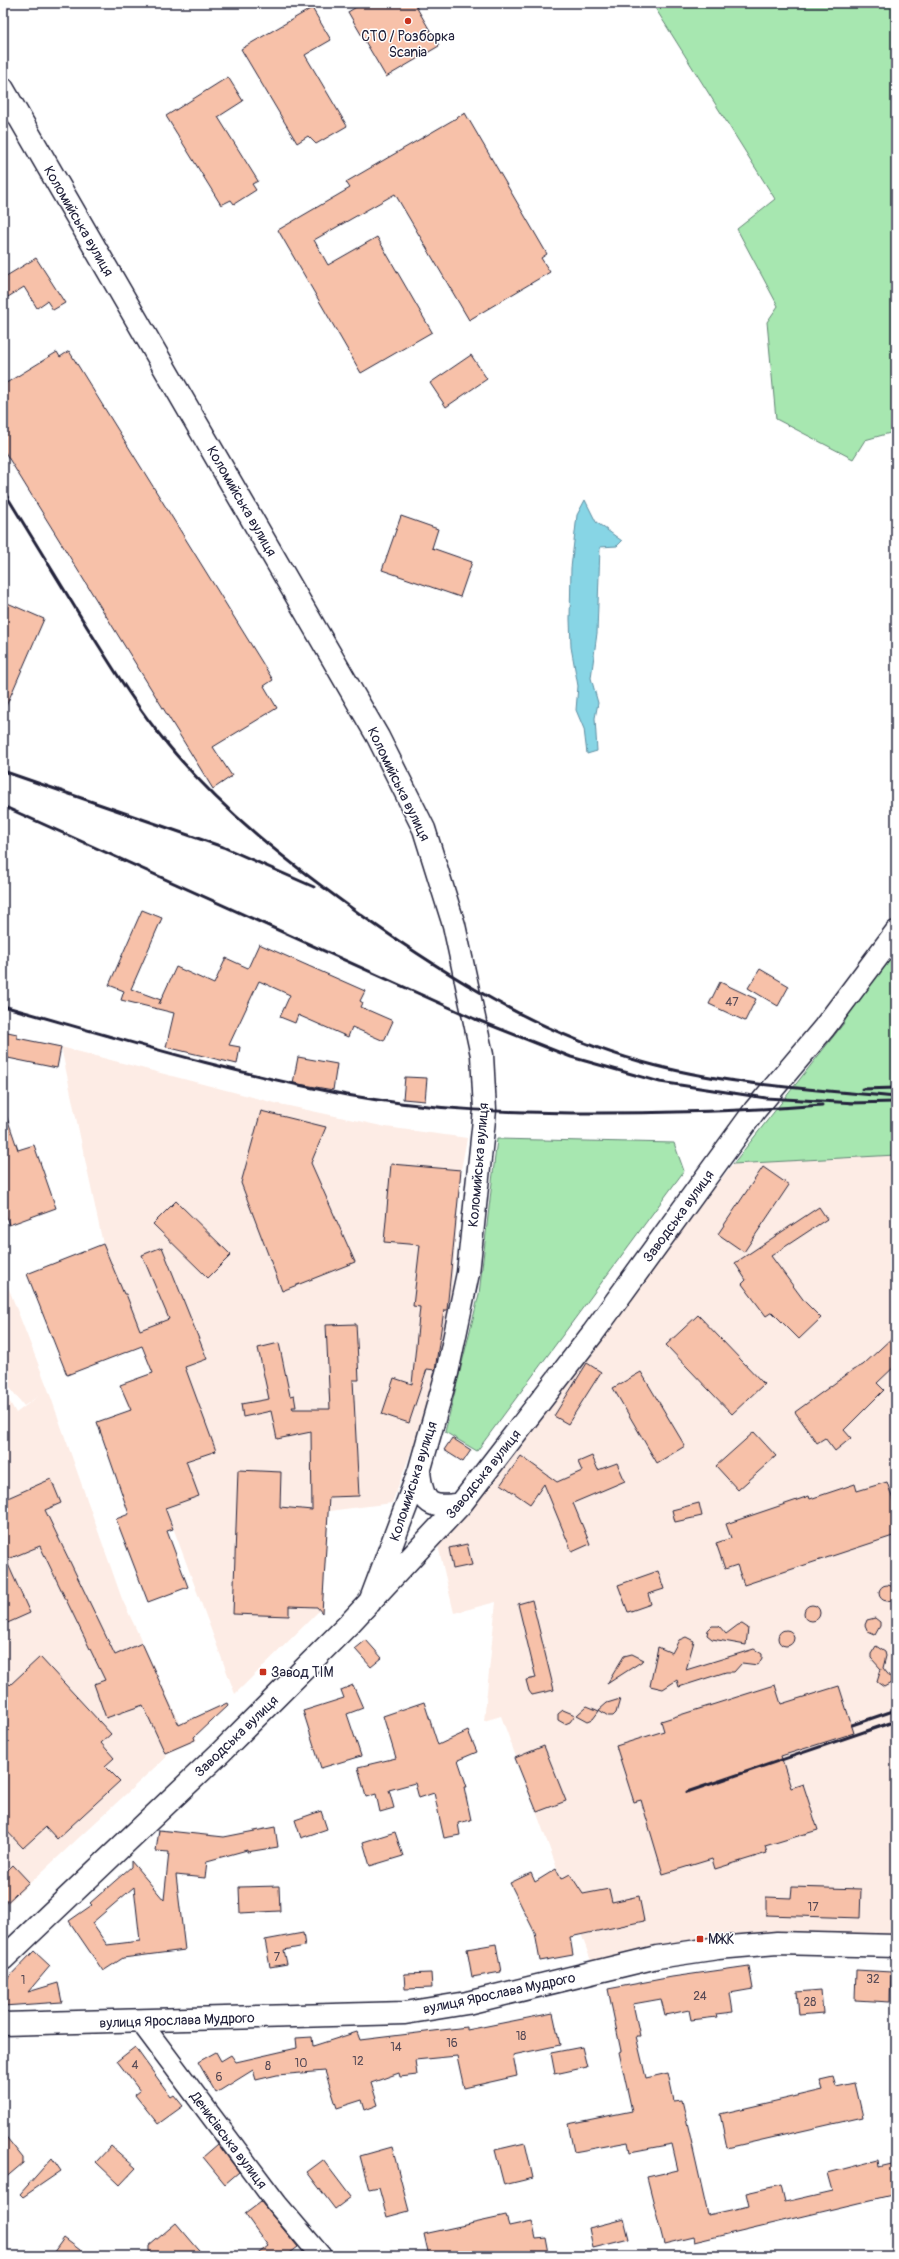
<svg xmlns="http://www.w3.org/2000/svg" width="899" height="2259" viewBox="0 0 899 2259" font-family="Pangolin,sans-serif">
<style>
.built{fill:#fdece5}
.green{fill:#a7e7b0;stroke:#648476}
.water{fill:#87d5e5;stroke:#5f8da1}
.building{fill:#f7c1a9;stroke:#22223b;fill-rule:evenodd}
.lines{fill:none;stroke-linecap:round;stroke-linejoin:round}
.street-casing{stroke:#22223b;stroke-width:23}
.secondary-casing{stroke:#22223b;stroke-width:25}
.street{stroke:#fff;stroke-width:20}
.secondary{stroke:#fff;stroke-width:22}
.rail{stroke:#22223b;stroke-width:3}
.poi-dot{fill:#c8321e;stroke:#fff;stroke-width:1.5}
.labels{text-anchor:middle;stroke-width:3;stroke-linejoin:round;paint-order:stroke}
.number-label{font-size:12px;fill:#574a56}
.poi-label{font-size:14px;fill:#22223b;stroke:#fff;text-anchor:start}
.street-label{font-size:14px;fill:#22223b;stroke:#fff}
</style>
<rect width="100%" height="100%" fill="#fff"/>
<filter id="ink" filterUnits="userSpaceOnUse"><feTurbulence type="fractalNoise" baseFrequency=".025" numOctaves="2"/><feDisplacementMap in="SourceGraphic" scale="8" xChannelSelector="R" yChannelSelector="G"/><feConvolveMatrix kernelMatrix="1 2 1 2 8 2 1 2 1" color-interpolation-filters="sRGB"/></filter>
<g filter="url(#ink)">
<!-- built -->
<path class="built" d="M61,1047l214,56 111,24 81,11 -6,32 -11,142 -16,78 -42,113 -63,8 -6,96 -88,87 -115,-309 32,-12 -49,-129z
M896,1154v789l-302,26 -93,-253 -17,5 12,-119 -42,11 -18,-76 297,-373z
M3,1274l45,115 74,210 58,124 7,-3 10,20 -32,14 1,3 -163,151v-518l13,23 24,-18 -16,11 -21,-27z"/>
<!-- green -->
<path class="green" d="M652,3h244v433l-6,-3 -25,7 -12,19 -77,-40 -9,-97 11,-16 -41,-77 38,-30z
M896,947v208l-163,9 111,-141 8,-17z
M497,1139l177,4 10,28 -207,280 -32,-19 34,-138z
M896,2224v32h-5l-1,-24z"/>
<!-- water -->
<path class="water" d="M585,500l11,22 26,19 -5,5 -17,1 -3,86 -6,45 7,25 -3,15 2,33 -10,3 -3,-25 -8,-19 2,-24 -7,-39 -1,-28 1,-51 6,-53z"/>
<!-- building -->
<path class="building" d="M363,3h51l25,43 -53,31 -38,-65z
M312,8l19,32 -26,15 42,71 -31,18 -8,-8 -11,7 -56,-94z
M228,77l15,24 -25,16 40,64 -6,3 4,6 -22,14 -3,-4 -10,5 -55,-89z
M465,113l82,141 -6,4 9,14 -81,48 -74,-126 -81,46 14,25 49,-28 55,95 -71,41 -83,-143 72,-42 -4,-6z
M36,258l29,45 -12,7 -6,-9 -10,7 -13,-21 -16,10 -5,-9v-10z
M69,351l204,329 -9,6 13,22 -64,39 19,29 -19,13 -210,-340v-64l54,-33 3,5z
M471,355l16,24 -41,28 -16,-24z
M401,516l37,13 -6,19 40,14 -12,35 -78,-27z
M3,601l41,18 -41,94z
M142,910l20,8 -31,71 30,11 -2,4 17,-37 38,17 12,-26 22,10 11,-24 106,47 -5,10 3,2 -2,4 32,14 -9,20 -32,-14 -4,10 -50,-22 -3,8 -15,-6 10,-22 -31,-14 -30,64 11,2 -3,17 -71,-17 8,-34 -53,-13 3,-9 -15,-6z
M760,969l29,17 -11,20 -30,-18z
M720,982l36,17 -11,22 -36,-17z
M3,1031l14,3v4l44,9 -4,21 -54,-11z
M298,1057l39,7 -4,26 -40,-7z
M405,1077l22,1 -2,23 -22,-2z
M261,1111l65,16 -15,36 44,99 -73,29 -41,-108z
M3,1112h2l13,38 16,-5 22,63 -47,17 -6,-17z
M391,1164l70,6 -14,140h-3l-9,60 -8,-1 -18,54 -27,-9 12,-36 18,6 8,-77 -7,-1 7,-61 -36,-3z
M763,1167l26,18 -45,67 -26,-18z
M176,1201l55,54 -23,23 -55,-54z
M819,1207l8,12 -56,37 34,46 16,16 -22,21 -27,-27 -6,4 -24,-32 4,-4 -11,-17z
M103,1244l21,50h2l14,36 29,-11 -27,-64 20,-8 45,112 -22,8 31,84 -30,10 13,35 -34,12 8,21 -6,2 21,56 -40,15 -32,-83 13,-5 -32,-92 34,-12 -11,-25 33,-12 -11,-27 -75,29 -40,-101z
M698,1315l66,69 -32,30 -66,-69z
M356,1324l3,56h-6l6,116 -30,1 -7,116 -5,-6 -28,-1v10l-56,-2 5,-144 43,2 -1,35 32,3 -1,-78 -34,7 -6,-28 -28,6 -2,-13 28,-5 -11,-51 21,-5 11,53 4,-1 2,12h-4l1,2h37l-4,-84z
M896,1334v31l-19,18 7,7 -40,40 7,8 -16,13 -10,-13 -8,5 -22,-31 58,-42 10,-5z
M587,1363l14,9 -33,52 -14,-8z
M641,1372l44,74 -28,17 -44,-75z
M754,1432l22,24 -38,34 -22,-24z
M452,1438l19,12 -8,12 -19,-12z
M521,1456l36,26 25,-11 -4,-9 14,-6 6,14 19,-7 8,18 -52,22 17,41 -18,8 -28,-68 -14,20 -29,-20z
M51,1479l10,24 -16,7 70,145 27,-12 37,82 48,-22 1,2 -34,32 1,3 -30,13 -22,-48 -37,13 -12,-34 11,-4 -65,-134 -34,14 24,53 -27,12v-125z
M887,1482l9,27v26l-152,50 -7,-20 -12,4 -9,-26 15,-5 -5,-14 83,-28 1,3 45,-15 2,7z
M699,1503l3,13 -27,6 -3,-12z
M467,1544l5,21 -19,4 -4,-21z
M658,1571l6,18 -16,5 3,10 -23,8 -10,-27z
M879 1593a8 8 0 1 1 16 0a8 8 0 1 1-16 0Z
M532,1600l22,90 -22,5 -3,-4 -3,-11 10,-2 -18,-74z
M804 1613a8 8 0 1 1 16 0a8 8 0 1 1-16 0Z
M875,1618l5,4v4l-5,9 -7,-3 -3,-7 2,-5z
M742,1624l6,4 -2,17 -34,-6 -5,-4 1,-5 4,-4h7l7,8 12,-9z
M778 1638a8 8 0 1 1 16 0a8 8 0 1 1-16 0Z
M686,1637l8,4 -8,29 68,-21 8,5v4l-4,7 -16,-2 -8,9h-8l-47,15 -2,-7 -14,9 -13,-3 8,-39 14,6 7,-13z
M366,1640l16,18 -11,9 -16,-18z
M876,1646l9,6 1,4 -3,12 8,10v5l-7,4 -7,-5 4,-13 -10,-11v-4z
M632,1654l12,6 -37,24 17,-28z
M40,1657l71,77 -10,9 13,15 -9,8 15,15 -63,58 -11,-12 -23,21 -20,-21v-150l7,8z
M353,1685l10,23 -16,6 14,42 -40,12 -18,-57 41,-13 -3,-8z
M775,1685l6,19 58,-18 15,47 -73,23 10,32 12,-4 15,46 -53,16 2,7 -52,16 -3,-10 -49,15 -22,-74 -7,2 -18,-56 48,-15 -3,-10z
M620,1699l-4,14 -3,3h-5l-9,-6 8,-7z
M424,1702l14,43 30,-14 9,21 -19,8 9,27h-3l7,33 -13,3 2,12 -16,3 -10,-45 -15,5 -4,-15 -26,7 5,18 -14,4 -4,-18 -10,3 -8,-30 38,-9 -13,-42z
M587,1706l12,5 -6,8 -5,2 -11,-6z
M563,1710l12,5 -5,7 -5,2 -7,-4v-6z
M544,1746l22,55 -29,11 -22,-54z
M321,1811l6,18 -26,9 -6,-18z
M275,1827l3,20 -31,5v-2l-40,11 -2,17 -29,-3 9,75 -62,8 -20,13 -34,-50 23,-16 -2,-2 41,-36v-6l33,39 5,-48 -13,-1 3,-21 65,7zM134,1887l6,54 -33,4 -15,-22z
M395,1832l8,24 -33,10 -7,-24z
M13,1865l16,17 -26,24v-31z
M556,1869l5,10 9,-5 13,20 26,-5 3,13 27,-6 5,25 -74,16 3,18 -33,6 -5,-28 -25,-50 21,-10 4,9z
M279,1886l1,25 -40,2 -1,-26z
M792,1887l69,2 -1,29 -94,-3v-18l25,1z
M303,1933l2,13 -21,4 3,14 -17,3 -5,-27z
M496,1944l5,28 -29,5 -5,-28z
M34,1951l16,15 -22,26 30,-9 4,19 -59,4v-23z
M749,1966l4,23 -23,4 3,19 -17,2 1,3 -26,3 -2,-10 -24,5 -4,-16 -28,5 7,32h-4l10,42 22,-5 6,28 8,-1 26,115 41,-9 -3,-13 35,-8 4,17 48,-11 -5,-18 50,-13 1,7 17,-4v31l-202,48 -1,-5 -29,7 -17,-67 31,-7 -6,-26 -42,8 -2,-10 -54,10 -6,-28 64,-13 -13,-59 2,-1 -13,-62 64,-12z
M856,1970l35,2 -1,30 -35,-2z
M431,1973l1,15 -27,1 -1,-15z
M821,1990l2,23 -24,2 -2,-23z
M553,2013l7,32 -47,10 4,21 -53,12 -7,-32 -42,4 2,15 -17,2 -1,-4 -28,10 7,22 -13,5 -3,-10 -25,8 -12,-37 -48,4 -21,5 -3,-10 -37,23 -18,-31 18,-10 5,9 10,-6 5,7 61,-14 -1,-10 16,-1 1,9 44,-14 3,8 107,-13v3z
M135,2047l36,50 3,-2 9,11 -25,18 -23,-29 5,-4 -23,-30z
M582,2047l5,20 -32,7 -4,-21z
M833,2077l3,10 19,-4 8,34 -136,31 -7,-34 103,-24 -3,-10z
M3,2133l20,25v5l-20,17z
M525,2143l8,35 -29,7 -9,-35z
M218,2144l21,28 -14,12 -22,-27z
M111,2146l25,22 -16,17 -24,-23z
M392,2147l17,64 -22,6 -8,-29 -10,2 -9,-34z
M52,2158l9,13 -38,26 -3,-3z
M323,2160l28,37 -16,12 -28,-37z
M261,2202l37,45 -12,9h-31l13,-10 -23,-32z
M506,2216l3,10 23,-5 4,18 10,-1 3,16 -8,2h-112l-5,-22z
M624,2219l5,20 -36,9 -4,-20z
M176,2223l28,33h-55v-10z
M64,2238l24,18h-37z"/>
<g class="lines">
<defs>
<path id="street" d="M140,2021l137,183 44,52"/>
<path id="secondary" d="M3,89l375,648 46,92 30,96 28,130 3,55 -17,163 -21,100 -28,99 -49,130
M419,1472c4,33 11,37 42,32
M3,1959l218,-207 127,-127 113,-121 132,-171 162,-223 69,-82 72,-96
M3,2024l402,-11 62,-10 190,-46 61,-9 59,-5 119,3"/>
</defs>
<!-- street casing -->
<use href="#street" class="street-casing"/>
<!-- secondary casing -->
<use href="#secondary" class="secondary-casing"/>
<!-- street -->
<use href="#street" class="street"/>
<!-- secondary -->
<use href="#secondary" class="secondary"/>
<!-- rail -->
<path class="rail" d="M3,490c28,46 56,91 84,137 24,38 48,78 77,113 58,72 126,124 200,177 85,60 176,117 278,145 82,23 169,27 254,35
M3,771l220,76 91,40
M3,806l472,213 96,38 89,25 106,16 90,5
M3,1006c114,32 228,67 344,89 82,15 167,18 250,18 75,0 150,-2 225,-8
M862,1089l34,-1
M850,1103l46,-1
M852,1725l44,-15
M687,1792l209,-71"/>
</g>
</g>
<!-- markers -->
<g class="poi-dot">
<circle cx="408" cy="21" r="4"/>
<rect x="259" y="1668" width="8" height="8" rx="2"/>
<rect x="696" y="1935" width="8" height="8" rx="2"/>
</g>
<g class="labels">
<!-- number labels -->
<g class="number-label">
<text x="732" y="1006">47</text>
<text x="813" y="1911">17</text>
<text x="277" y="1961">7</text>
<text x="873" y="1983">32</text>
<text x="23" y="1984">1</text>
<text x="700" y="2000">24</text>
<text x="810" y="2006">28</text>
<text x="521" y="2040">18</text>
<text x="452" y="2047">16</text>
<text x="396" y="2051">14</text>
<text x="358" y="2065">12</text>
<text x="301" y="2067">10</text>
<text x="135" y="2069">4</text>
<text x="268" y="2070">8</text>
<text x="219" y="2081">6</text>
</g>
<!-- poi labels -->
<g class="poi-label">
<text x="408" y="41" text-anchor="middle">СТО / Розборка<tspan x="408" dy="16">Scania</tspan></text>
<text x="271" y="1677">Завод ТІМ</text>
<text x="708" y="1944">МЖК</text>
</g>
<!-- street labels -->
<g class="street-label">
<text transform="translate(79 221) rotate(60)" y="5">Коломийська вулиця</text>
<text transform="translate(242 501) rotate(60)" y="5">Коломийська вулиця</text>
<text transform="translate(399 784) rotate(64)" y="5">Коломийська вулиця</text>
<text transform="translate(478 1165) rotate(-85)" y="5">Коломийська вулиця</text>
<text transform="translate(678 1216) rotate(-54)" y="5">Заводська вулиця</text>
<text transform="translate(483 1474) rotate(-51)" y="5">Заводська вулиця</text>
<text transform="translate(413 1481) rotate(-72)" y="5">Коломийська вулиця</text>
<text transform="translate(236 1736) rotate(-44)" y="5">Заводська вулиця</text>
<text transform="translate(499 1993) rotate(-12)" y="5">вулиця Ярослава Мудрого</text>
<text transform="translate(177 2020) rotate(-2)" y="5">вулиця Ярослава Мудрого</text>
<text transform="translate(229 2140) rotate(53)" y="5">Денисівська вулиця</text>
</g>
</g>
<!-- margin -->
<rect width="899" height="2259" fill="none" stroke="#fff" stroke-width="16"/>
<rect x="8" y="8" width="883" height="2243" fill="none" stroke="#22223b" stroke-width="1.5" filter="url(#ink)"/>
</svg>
